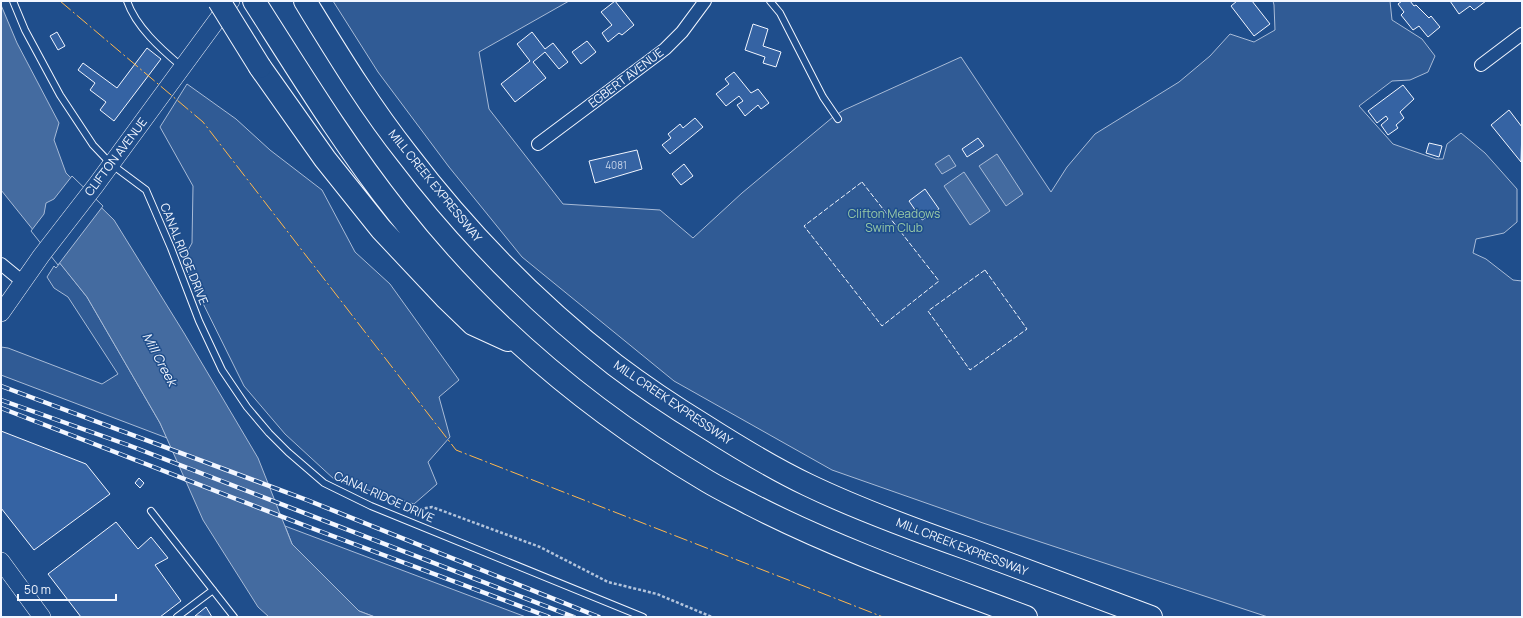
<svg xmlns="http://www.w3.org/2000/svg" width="1523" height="618" viewBox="0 0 1523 618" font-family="Manrope,sans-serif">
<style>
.green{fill:#305b95;stroke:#a8bbd7}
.water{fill:#446ba0;stroke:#a8bbd7}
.pier{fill:#1f4e8c;stroke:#a8bbd7}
.building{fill:#3563a3;stroke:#f2f6ff}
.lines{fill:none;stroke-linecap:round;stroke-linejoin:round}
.lane-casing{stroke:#f2f6ff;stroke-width:8}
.street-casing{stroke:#f2f6ff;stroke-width:14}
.secondary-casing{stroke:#f2f6ff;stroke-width:18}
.highway-casing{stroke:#f2f6ff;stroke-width:24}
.path{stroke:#b3c4dc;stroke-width:2.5;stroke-dasharray:3 2;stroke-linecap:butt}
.lane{stroke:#1f4e8c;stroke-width:6}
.street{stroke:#1f4e8c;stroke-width:12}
.secondary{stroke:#1f4e8c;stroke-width:17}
.highway{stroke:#1f4e8c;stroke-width:22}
.rail-casing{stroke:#f2f6ff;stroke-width:4.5}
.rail{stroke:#1f4e8c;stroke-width:3;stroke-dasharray:9;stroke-linecap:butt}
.highway-bridge-casing{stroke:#f2f6ff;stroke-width:24;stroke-linecap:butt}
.highway-bridge{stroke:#1f4e8c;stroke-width:22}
.fence{stroke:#f2f6ff;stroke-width:1;stroke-dasharray:5 2;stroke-linecap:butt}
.power{stroke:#ffb74d;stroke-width:1;stroke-dasharray:14 3 2 3;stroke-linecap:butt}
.labels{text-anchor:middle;stroke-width:3;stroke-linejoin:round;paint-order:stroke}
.number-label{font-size:10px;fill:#c3d1e8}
.street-label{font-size:12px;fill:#f2f6ff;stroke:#1f4e8c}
.park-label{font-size:12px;fill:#97c8a6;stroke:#1f4e8c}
.water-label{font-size:13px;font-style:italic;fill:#f2f6ff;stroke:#1f4e8c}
</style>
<rect width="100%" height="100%" fill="#1f4e8c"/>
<!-- green -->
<path class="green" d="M333,1h236l-90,51 10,57 74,95 97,6 33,28 49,-45 91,-76 11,-7 117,-53 90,135 16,-25 28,-33 84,-52 31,-26 20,-22 24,8 21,-12 -1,-25 -1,-4h117l2,19 30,19 13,17 -7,16 -18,8 -18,1 -33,25 34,38 43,15h7l4,-15 14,-11 24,20 32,36v33l-13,11 -28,6 -3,14 13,6 27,21 9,1v336h-254l-285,-94 -151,-53 -158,-89 -152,-124 -73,-90 -71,-95z
M187,84l49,35 34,31 52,40 33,62 35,32 69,96 -20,17 11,40 -22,25 9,22 -23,20 -79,-24 -50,-46 -41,-48 -62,-125 10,-18 1,-57 -33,-59z
M60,263l27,34 73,126 7,15 -166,-63v-28l7,1 94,36 16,-10 -50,-77 -14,-9 -7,-11 7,-11 2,2z
M285,526l241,91h-151l-16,-6 -67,-67z"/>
<!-- water -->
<path class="water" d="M1,5l16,38 42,80 -5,17 12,33 48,47 70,113 74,125 34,86 67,67 16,6h-106l-11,-10 -55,-87 -43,-97 -73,-126 -86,-107z
M997,154l26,40 -17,12 -27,-40z
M949,155l7,11 -14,8 -7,-10z
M964,172l26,39 -20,14 -26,-39z"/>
<!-- pier -->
<path class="pier" d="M72,176l31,30 -45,59 -27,-34 13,-17 2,-11 8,-4z"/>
<!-- building -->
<path class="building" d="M615,1l19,24 -12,10 -3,-2 -11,9 -6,-9 10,-8 -11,-13z
M1237,1h15l18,23 -16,12 -23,-30z
M1402,1h8l4,5 2,-1 13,13 2,-2 9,11 -12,10 -9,-11 -6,4 -12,-15 3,-3 -6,-8z
M1450,1h36l-12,9 -4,-4 -11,8z
M753,24l15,5 -5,17 18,6 -5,15 -13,-4 2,-6 -20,-7z
M57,32l8,14 -7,4 -8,-14z
M532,32l13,17 8,-6 15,19 -9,7 -14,-17 -12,10 13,16 -31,24 -14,-18 29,-23 -13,-17z
M587,41l9,11 -15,12 -9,-12z
M147,48l14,11 -47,62 -14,-11 6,-8 -16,-12 5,-7 -17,-13 5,-7 34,25z
M734,72l17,21 7,-4 11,14 -8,6 -3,-4 -13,11 -8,-11 6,-4 -4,-5 -13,10 -10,-12 13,-10 -4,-5z
M1403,85l11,14 -14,13 4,6 -8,7 2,3 -10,7 -7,-10 7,-6 -2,-3 -9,7 -9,-12z
M1509,110l13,17 -1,35 -30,-37z
M695,118l8,9 -33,27 -8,-9 9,-7 -3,-4 12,-10 3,4z
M978,138l6,8 -17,11 -5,-8z
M1429,143l13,3 -3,11 -13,-4z
M637,150l5,19 -47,14 -6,-22z
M684,164l9,12 -12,9 -9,-11z
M925,189l14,20 -17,11 -13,-19z
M1,431l85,33 24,30 -76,56 -33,-42z
M139,478l5,5 -4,5 -5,-5z
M116,522l22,27 13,-12 17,21 -13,7 26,36 -21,16h-79l-33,-43z
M206,607l6,10 -17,-1z"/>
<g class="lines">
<defs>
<path id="lane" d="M13,1l12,29 35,65 33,50 18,19 35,26 25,58 28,73 23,49 25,37 22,26 19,19 36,31 47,23 272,111
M127,1c9,26 34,48 54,65
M770,1l10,12 43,84 15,22
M151,511l83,106
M177,617l36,-27"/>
<path id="street" d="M1481,65l41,-31
M538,144l127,-95 17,-17 23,-31
M1,264l22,18"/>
<path id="secondary" d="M1,313l40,-57 55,-71 135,-184
M1,561l41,56"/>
<path id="highway" d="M254,1c46,72 90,144 143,211 85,108 192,199 310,269 15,9 30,16 45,24 88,45 181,77 274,112
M305,1c32,52 64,105 102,153 60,79 130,150 208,211 29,22 59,42 90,61 33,21 67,42 103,59 52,25 107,45 161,64 60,23 121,45 182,68
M260,67l65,92 56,70 64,68 28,27 35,16"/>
</defs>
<!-- lane casing -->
<use href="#lane" class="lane-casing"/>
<!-- street casing -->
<use href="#street" class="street-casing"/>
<!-- secondary casing -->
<use href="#secondary" class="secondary-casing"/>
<!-- highway casing -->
<use href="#highway" class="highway-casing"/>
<!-- path -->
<path class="path" d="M410,511l22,-4 108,40 68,35 49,12 55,23"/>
<!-- lane -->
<use href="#lane" class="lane"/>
<!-- street -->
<use href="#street" class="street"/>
<!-- secondary -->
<use href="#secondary" class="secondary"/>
<!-- highway -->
<use href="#highway" class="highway"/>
<defs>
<path id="rail" d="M1,386l306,114 292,117
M1,400l127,45 446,172
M1,408l313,121 235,88"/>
</defs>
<!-- rail casing -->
<use href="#rail" class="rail-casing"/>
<!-- rail -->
<use href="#rail" class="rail"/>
<defs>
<path id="highway-bridge" d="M219,1l41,66"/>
</defs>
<!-- highway-bridge casing -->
<use href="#highway-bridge" class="highway-bridge-casing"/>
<!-- highway-bridge -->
<use href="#highway-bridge" class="highway-bridge"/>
<!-- fence -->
<path class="fence" d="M862,182l77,99 -57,45 -78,-100z
M985,270l42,59 -57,41 -42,-59z"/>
<!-- power -->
<path class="power" d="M60,1l143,121 253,328 427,167"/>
</g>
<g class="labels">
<!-- number labels -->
<g class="number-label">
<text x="616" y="169">4081</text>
</g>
<!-- street labels -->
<g class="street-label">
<text transform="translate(626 78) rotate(-37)" y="4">EGBERT AVENUE</text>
<text transform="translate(116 157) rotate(-53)" y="4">CLIFTON AVENUE</text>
<text transform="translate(435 186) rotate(51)" y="4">MILL CREEK EXPRESSWAY</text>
<text transform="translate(184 254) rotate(68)" y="4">CANAL RIDGE DRIVE</text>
<text transform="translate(673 403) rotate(34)" y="4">MILL CREEK EXPRESSWAY</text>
<text transform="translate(384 497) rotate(24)" y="4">CANAL RIDGE DRIVE</text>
<text transform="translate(962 547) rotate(21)" y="4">MILL CREEK EXPRESSWAY</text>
</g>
<!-- park labels -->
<g class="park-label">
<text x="894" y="218">Clifton Meadows<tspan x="894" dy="14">Swim Club</tspan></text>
</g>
<!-- water labels -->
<g class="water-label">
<text transform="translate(160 359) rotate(62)" y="5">Mill Creek</text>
</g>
</g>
<!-- border -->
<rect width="1523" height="618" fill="none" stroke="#f2f6ff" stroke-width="4"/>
<!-- scale -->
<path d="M18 594v6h98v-6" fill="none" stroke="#f2f6ff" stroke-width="2"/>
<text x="24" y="594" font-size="12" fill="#f2f6ff" stroke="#1f4e8c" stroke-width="3" paint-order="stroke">50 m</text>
</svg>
